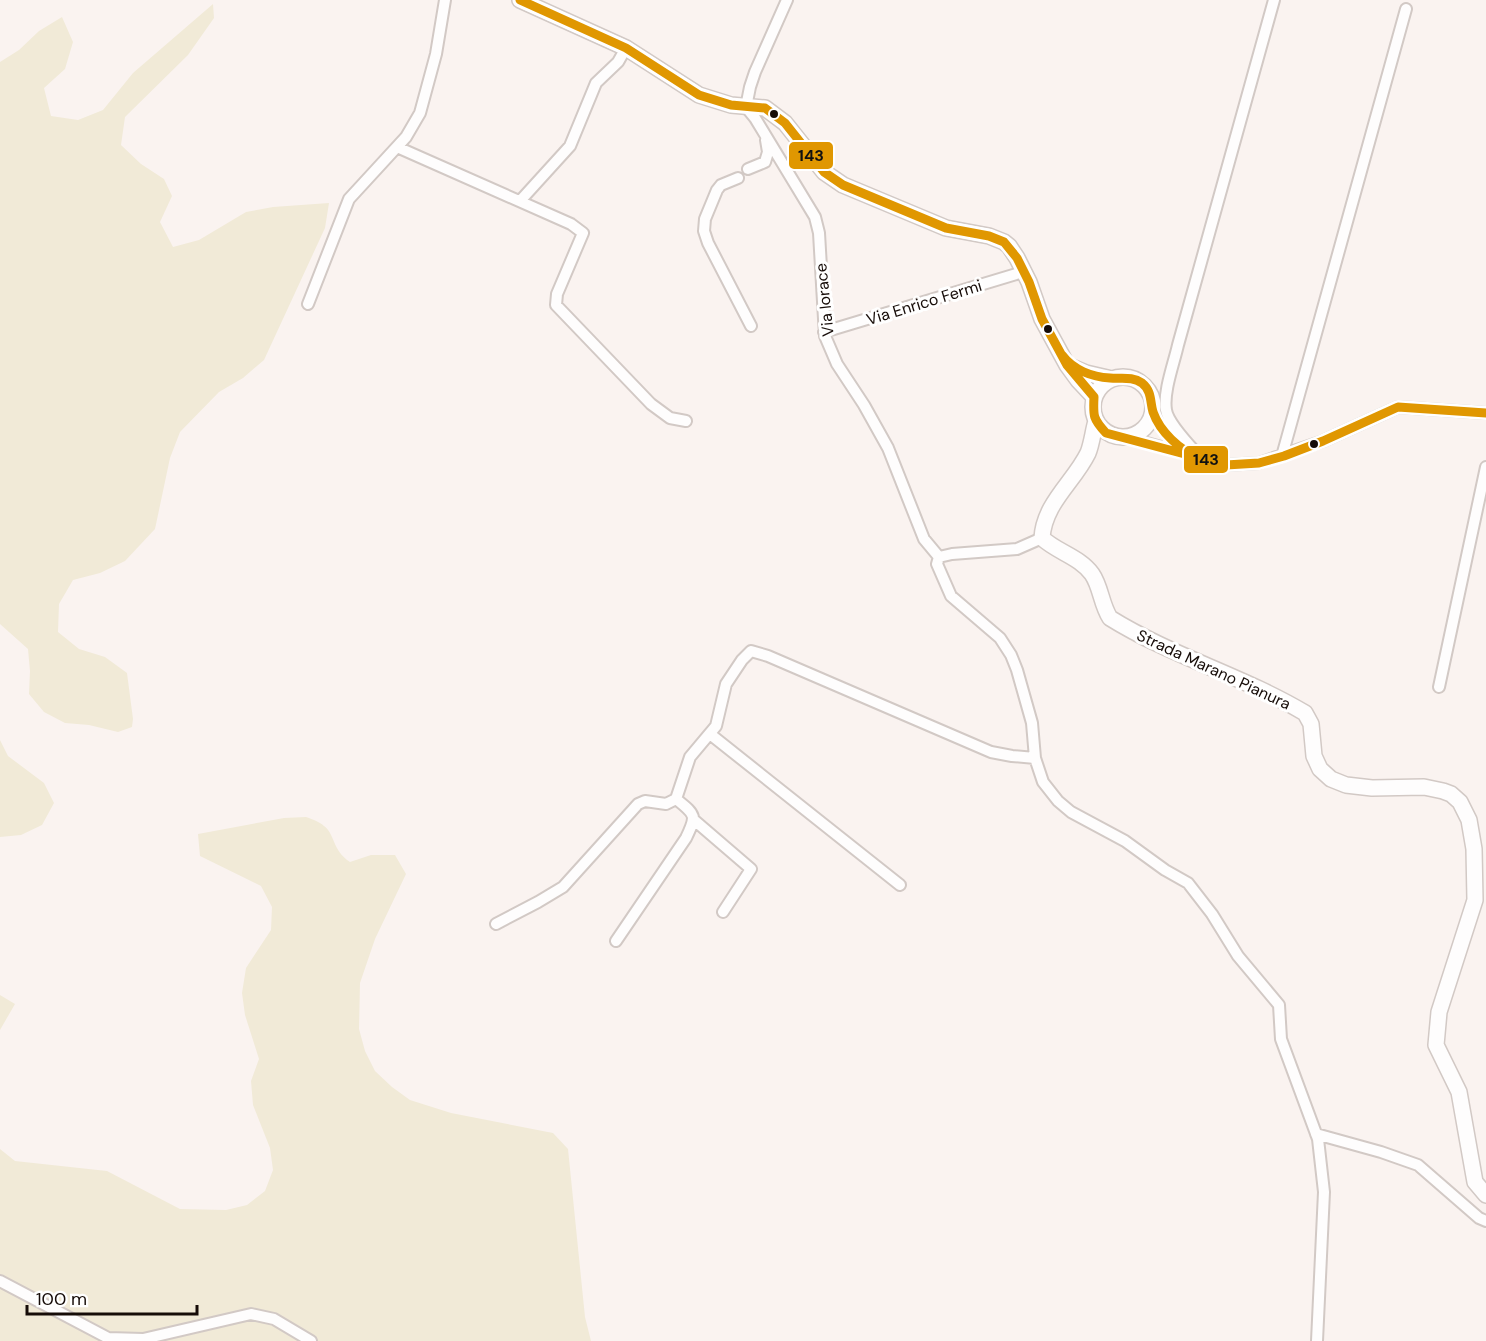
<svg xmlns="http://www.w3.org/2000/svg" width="1486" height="1341" viewBox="0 0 1486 1341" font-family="'DM Sans',sans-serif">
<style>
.green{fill:#f1ead7}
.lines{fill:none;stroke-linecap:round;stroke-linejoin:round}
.street-casing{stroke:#d2c9c5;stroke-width:14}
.secondary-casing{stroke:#d2c9c5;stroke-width:18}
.street{stroke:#fefdfd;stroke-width:10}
.secondary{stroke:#fefdfd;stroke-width:15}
.bus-1-casing{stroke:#fff;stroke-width:14}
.bus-1{stroke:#e09701;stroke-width:9}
.bus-dot{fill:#160c08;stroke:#fff;stroke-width:2}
.labels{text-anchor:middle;stroke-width:6;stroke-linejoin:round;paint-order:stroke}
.street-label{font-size:16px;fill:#160c08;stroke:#fff}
.line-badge{stroke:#fff;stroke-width:2}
.pale-badge-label{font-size:16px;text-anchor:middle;font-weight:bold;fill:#111}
</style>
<rect width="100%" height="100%" fill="#faf3f0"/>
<!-- green -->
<path class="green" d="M213,4l1,14 -26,37 -63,62 -4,28 20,19 23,15 8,17 -12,26 13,25 26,-7 47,-28 27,-5 56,-4 -4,25 -61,132 -21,18 -24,14 -39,40 -10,26 -15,71 -30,32 -25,12 -27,7 -14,24 -1,28 21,17 26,8 22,16 6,46 -1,8 -14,5 -29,-7 -24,-2 -21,-11 -15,-18 1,-23 -2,-22 -28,-25v-562l19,-12 20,-19 23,-14 11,25 -8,27 -21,19 7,28 27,4 25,-10 30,-37z
M0,740l8,16 36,27 10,20 -12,22 -21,10 -21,2z
M306,817c6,2 14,5 18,9 11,8 8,24 26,36l21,-7h24l11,19 -31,65 -15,44 -1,46 6,22 10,20 17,16 18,13 41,13 102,20 15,16 17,168 6,24h-591v-192l15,12 92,10 73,38 46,1 21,-5 18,-14 8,-21 -3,-22 -17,-43 -2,-24 8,-22 -14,-44 -3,-22 4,-25 25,-38 1,-23 -11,-21 -61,-30 -2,-22 86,-16z
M0,995l15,9 -15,26z"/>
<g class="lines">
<defs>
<path id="street" d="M787,0l-32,72 -5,15 -4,20 9,11 60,99 4,16 6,103 12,28 27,41 24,43 36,91 15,18
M397,147l174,77 12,9 -26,61 -1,11 95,99 19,14 16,3
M748,169l17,-7 3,-10 -2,-12
M738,178l-17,7 -4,5 -12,29 -1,12 4,12 43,83
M520,201l50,-55 26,-63 22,-21 8,-14
M308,304l41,-105 57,-62 14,-24 16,-59 9,-54
M824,332l199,-60
M1153,412l17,26 16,13
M1125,437l101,28 33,-2 64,-22 75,-34 88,6
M1282,456l124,-447
M1201,458c-10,-11 -33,-34 -35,-48 -3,-18 8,-47 12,-65l96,-345
M1042,538l-25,11 -65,5 -13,3 -2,7 14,32 49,42 11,17 6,15 15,53 3,35 8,24 15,19 13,11 54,29 40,29 23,13 24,31 26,42 41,49 2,34 37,100 6,53 -7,149
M1439,687l47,-220
M710,734l190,151
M694,820l57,49 -28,43
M496,924l42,-22 25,-15 75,-83 7,-3 21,3 10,-5 14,-42 26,-31 10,-42 16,-24 9,-9 17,5 223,96 21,4 23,2
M616,941l70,-103c11,-23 10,-23 -10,-39
M1316,1134l65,18 37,13 61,53 7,3
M0,1281l108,57 35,1 108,-25 23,5 37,22"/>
<path id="secondary" d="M520,0l106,48 73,47 32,10 34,3 20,15 39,49 19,13 103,43 43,8 15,6 5,4 8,12 12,24 13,37 25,46 11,15 16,17
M1067,365l19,8 26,6
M1093 407a30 30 0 1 1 60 0a30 30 0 1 1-60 0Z
M1096,421c-3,10 -4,22 -8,32 -14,29 -44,50 -46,85 15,14 38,19 50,36 9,13 9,30 18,44 61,38 133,58 195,95l6,11 3,32 6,13 11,10 15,6 26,3 52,-1 19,4 8,3 9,8 9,18 5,29 1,51 -36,112 -3,33 23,47 16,90 11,13"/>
</defs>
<!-- street casing -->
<use href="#street" class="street-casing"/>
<!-- secondary casing -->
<use href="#secondary" class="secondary-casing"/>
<!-- street -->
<use href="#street" class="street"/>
<!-- secondary -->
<use href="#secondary" class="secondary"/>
<defs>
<path id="bus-1" d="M520,0l106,48 73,47 32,10 34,3 20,15 39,49 19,13 103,43 43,8 15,6 13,16 12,24 13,37 25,46 27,32c-1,19 -1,22 12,36l120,32 33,-2 25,-7 39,-15 75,-34 88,6
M1062,355c11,15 30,22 48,23 12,1 22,-2 32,5 10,8 8,19 11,29 7,20 27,38 45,45"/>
</defs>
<!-- bus-1 casing -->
<use href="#bus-1" class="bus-1-casing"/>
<!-- bus-1 -->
<use href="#bus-1" class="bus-1"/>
</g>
<!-- markers -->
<g class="bus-dot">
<circle cx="774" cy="114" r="5"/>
<circle cx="1048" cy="329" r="5"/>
<circle cx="1314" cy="444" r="5"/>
</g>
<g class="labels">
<!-- street labels -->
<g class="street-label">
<text transform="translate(824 300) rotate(-96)" y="6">Via Iorace</text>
<text transform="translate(924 302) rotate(-17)" y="6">Via Enrico Fermi</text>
<text transform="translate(1214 669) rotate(25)" y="6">Strada Marano Pianura</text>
</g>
</g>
<g class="line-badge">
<rect x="788" y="141" width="46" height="29" rx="6" fill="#e09701"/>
<rect x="1183" y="445" width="46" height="29" rx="6" fill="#e09701"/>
</g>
<g class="pale-badge-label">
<text x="811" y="161">143</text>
<text x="1206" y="465">143</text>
</g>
<!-- scale -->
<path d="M27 1305v9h170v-9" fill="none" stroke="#160c08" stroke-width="3"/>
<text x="36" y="1305" font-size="18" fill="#160c08" stroke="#ffffff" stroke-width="4.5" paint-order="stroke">100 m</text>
</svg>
